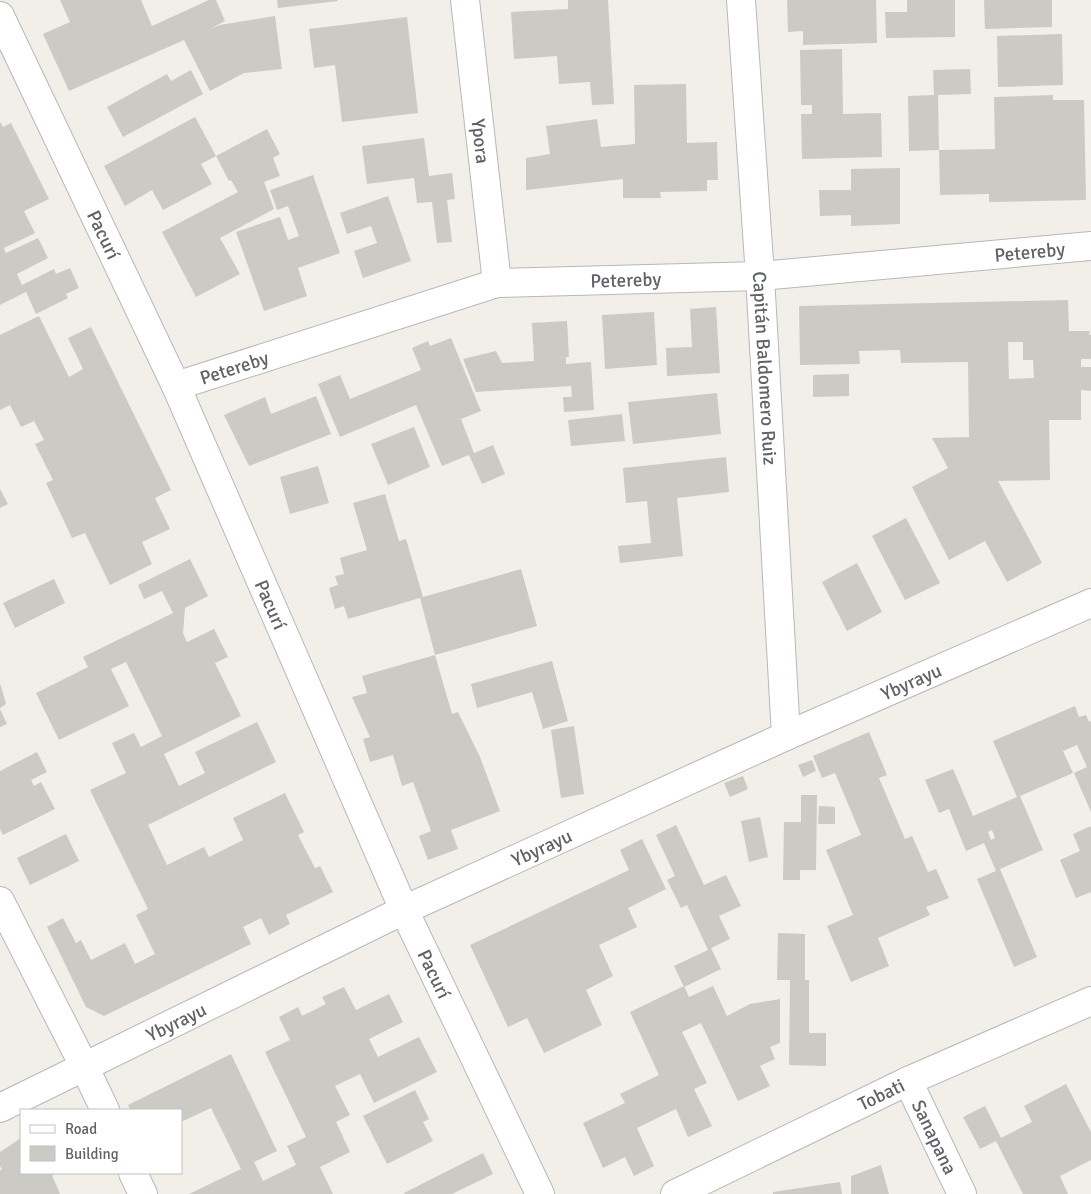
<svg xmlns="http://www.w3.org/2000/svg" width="1091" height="1194" viewBox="0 0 1091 1194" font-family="Signika,sans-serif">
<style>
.building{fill:#cccac5;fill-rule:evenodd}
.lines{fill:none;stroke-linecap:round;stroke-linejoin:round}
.minor-casing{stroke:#b5b8bc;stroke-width:30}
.minor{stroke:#fff;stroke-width:28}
.labels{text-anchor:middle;stroke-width:4.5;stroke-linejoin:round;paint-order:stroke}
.street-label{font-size:19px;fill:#5f6368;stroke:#fff}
</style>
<rect width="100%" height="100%" fill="#f1efe8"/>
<!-- building -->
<path class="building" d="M60,0h81l11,26 57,-26h7l9,21 -15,8 10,-4 55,-9 7,53 -38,4 -34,18 -26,-51 -115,51 -26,-57 27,-12z
M277,0h60l1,1 -60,7z
M568,0h40l6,104 -22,1 -2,-23 -31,2 -2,-28 -43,3 -3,-47 57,-3z
M787,0h89l1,43 -74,2v-14l-15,1z
M907,0h48v37l-69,1 -1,-26h22z
M984,0h68v27l-67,2z
M407,17l11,96 -76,9 -7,-57 -21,3 -5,-39z
M1062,34l1,51 -65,2 -1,-51z
M842,49l1,65 38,-1 1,44 -80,2 -1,-45h11v-9h-11l-1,-55z
M970,69l1,25 -33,1 1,55 -30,1 -1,-55 26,-1 -1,-25z
M191,70l12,24 -80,43 -16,-30 60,-33 4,7z
M686,84l1,59 30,-1 1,38h-11v11l-47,1 1,6h-38v-19l-97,11v-32l24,-4 -4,-28 51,-7 4,28 34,-3 -1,-59z
M1053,95v5h31l2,100 -97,2v-8l-49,1 -1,-45 56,-1 -1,-52z
M195,117l21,39 51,-27 13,25 -7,4 7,18 -16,6 10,27 -54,29 20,36 -44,23 -34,-65 76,-40 -7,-12 -2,1 -13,-25 -15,8 11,20 -49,26 -11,-20 -27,16 -21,-40z
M0,122l3,5 8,-4 38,76 -25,12 11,22 -31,15 2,5 32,-15 10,20 -31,16 5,11 32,-16 2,5 14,-6 9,20 -13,6 2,4 -32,16 -10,-22 -26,13z
M424,138l5,38 23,-3 3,26 -8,1 5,42 -15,1 -5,-41 -15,1 -3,-25 -47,6 -5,-38z
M900,168v56l-49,2v-11l-31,1 -1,-26h32v-21z
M313,175l27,78 -42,15 9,28 -43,15 -28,-79 44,-15 8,23 11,-4 -11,-30 -11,4 -7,-20z
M388,196l23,65 -48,17 -9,-27 23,-8 -6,-17 -24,8 -7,-21z
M1068,300l1,31h21l-1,4h2v24h-10v8h10v24l-10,-1v30h-32l1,60 -52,1 44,82 -35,19 -22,-41 -36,19 -37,-73 36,-19 -16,-30 37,-1 -1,-75 -67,1 -1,-13 -41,1 1,13 -60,1 -1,-59zM1008,342h15v18h10l1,18 -25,1z
M716,307l4,66 -53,3 -1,-28 26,-1 -2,-38z
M654,312l3,53 -52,4 -3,-54z
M39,316l30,61 14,-8 -15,-31 23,-11 80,163 -16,8 15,31 -28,13 10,22 -42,21 -25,-52 -13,5 -26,-55 7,-3 -18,-36 9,-4 -10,-19 -13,6 -11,-22 -10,5v-75z
M567,321l2,36h-3v7l25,-2 3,48 -30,2 -1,-15h9l-1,-11 -95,6 -13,-33 33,-8 6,12 32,-2 -2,-38z
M451,338l30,73 -20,8 13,34 19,-8 12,29 -23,10 -13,-29 -27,11 -26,-61 -76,32 -22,-53 22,-9 10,24 71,-29 -9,-22 16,-7 2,5z
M849,374v22l-36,1v-22z
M717,393l4,41 -88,10 -5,-42z
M316,396l15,38 -82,32 -25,-51 41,-18 6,17z
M622,414l3,27 -54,5 -3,-26z
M414,427l16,40 -42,18 -17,-41z
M726,457l3,35 -52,6 6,58 -63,7 -2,-17 33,-3 -4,-42 -21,2 -3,-35z
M318,466l11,37 -39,11 -10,-37z
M0,489l8,15 -8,4z
M385,494l14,47 7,-2 17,58 98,-28 16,57 -102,29 -15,-57 -72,21 -4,-13 -9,3 -6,-21 9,-3 -3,-9 9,-2 -4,-16 27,-8 -14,-47z
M906,518l34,65 -35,17 -33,-64z
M190,559l18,37 -23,12 -2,25 4,9 27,-13 14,28 -13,6 26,53 -77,38 15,32 26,-13 -10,-21 62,-30 19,40 -128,63 19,40 37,-18 5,10 34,-17 -10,-22 52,-25 19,39 -6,3 4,8 13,25 5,-2 13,26 -47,23 4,9 -21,11 -8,-17 -18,9 8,17 -147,72 -18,-9 -39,-80 16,-9 13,25 5,-3 10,20 34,-17 10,21 20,-10 -19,-39 12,-6 -58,-119 36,-17 -14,-30 22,-10 7,14 21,-11 -36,-74 -15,7 18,37 -70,34 -23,-47 52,-26 -5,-10 90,-44 -11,-22 -18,8 -6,-14z
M857,563l25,49 -35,19 -25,-49z
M54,579l11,24 -50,25 -12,-25z
M435,655l17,59 6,-2 22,45 20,54 -49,19 7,19 -30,11 -9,-24 12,-5 -18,-49 -11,4 -9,-31 -23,7 -7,-23 7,-2 -18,-40 15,-4 -5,-17z
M552,661l16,60 -25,8 -11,-37 -55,16 -6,-24z
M0,683l6,21 -6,4z
M1075,706l4,11 7,-2 3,7 2,-1v91l-17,-39 13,-6 -10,-22 -14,6 10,22 -53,23 23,54 -43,19 37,88 -23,10 -37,-88 19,-8 -12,-28 -18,8 -17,-42 -10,4 -14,-33 28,-11 20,47 44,-19 -24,-56zM992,830l3,8 -4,2 -3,-8z
M0,709l7,15 -7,3z
M574,726l10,68 -23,4 -10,-68z
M869,732l18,43 -8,3 26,61 7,-3 16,36 8,-3 13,29 -23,9 4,8 -52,23 11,28 -38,16 -24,-56 26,-11 -27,-65 35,-15 -26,-62 -13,5 -9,-22z
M37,752l10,20 -16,8 3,6 7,-4 14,27 -52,26 -3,-6v-58z
M812,760l4,11 -13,6 -5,-12z
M743,776l5,13 -18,8 -6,-14z
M801,795h16l-1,75h-16v10h-17l1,-58h17z
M819,806l16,1v17h-17z
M760,817l8,40 -19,5 -8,-41z
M676,825l28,60 22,-10 15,31 -22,10 11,23 -19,9 10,21 -37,18 -10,-21 34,-16 -21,-45 -6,3 -14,-28 8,-4 -19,-41z
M1091,826v66l-15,6 -16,-38 20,-9 -7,-17z
M66,834l13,27 -49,24 -13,-27z
M642,839l24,50 -38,19 9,19 -38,18 14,31 -27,14 16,35 -58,28 -17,-35 -19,9 -38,-82 159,-75 -9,-20z
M778,933l27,1v46h4v53h17v33l-37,-1 1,-85h-13z
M684,986l5,11 24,-11 14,30 23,-12 30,-5v44l-10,4 5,12 -15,7 10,20 -32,15 -37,-78 -19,9 25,51 -13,6 18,37 -24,11 -12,-28 -39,19 17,38 -20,10 -9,-19 -22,11 -20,-45 42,-20 -5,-9 39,-19 -29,-63z
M344,987l12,23 33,-16 14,28 -34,17 9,18 41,-20 18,35 -63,31 -14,-29 -25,12 15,29 -14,7 14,30 -30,15 13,27h-144l52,-25 -30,-61 -30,14v-12h-51l-2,-5 103,-51 46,97 -23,11 9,19 33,-16 -9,-19 19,-9 -41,-85 25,-12 -11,-23 19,-10 4,9 24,-12 -4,-7z
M1066,1084l25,48v28l-31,16 8,18h-45l-27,-53 -16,8 -17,-32 22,-11 16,32 31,-16 -8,-16z
M415,1090l14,29 -6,3 10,19 -46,23 -24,-48z
M21,1138v35h36l-5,2 8,19h-60v-24h2l-2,-4v-14z
M483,1153l10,21 -41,20h-48v-1z
M881,1165l8,29h-38v-18z
M840,1182l2,12h-69v-2z"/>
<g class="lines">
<defs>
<g id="minor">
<path id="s1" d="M465,0l32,283"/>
<path id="s2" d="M741,0l19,276 26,460"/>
<path id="s3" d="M0,16l176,370 228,524 136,284"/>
<path id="s4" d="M176,386l321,-103 263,-7 331,-30"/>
<path d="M0,901l84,165 21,44"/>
<path id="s5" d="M908,1081l54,113"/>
<path id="s6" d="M0,1108l404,-198 382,-174 305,-133"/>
<path d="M133,1173l10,21"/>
<path id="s7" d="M675,1194l233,-113 183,-80"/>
</g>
</defs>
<!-- minor casing -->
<use href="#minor" class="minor-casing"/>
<!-- minor -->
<use href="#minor" class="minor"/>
</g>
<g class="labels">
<!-- street labels -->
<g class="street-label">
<text dy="7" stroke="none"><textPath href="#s1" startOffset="142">Ypora</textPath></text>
<text dy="7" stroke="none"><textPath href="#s3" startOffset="242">Pacurí</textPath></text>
<text dy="7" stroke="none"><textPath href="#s4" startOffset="871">Petereby</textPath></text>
<text dy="7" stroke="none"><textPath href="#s4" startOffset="466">Petereby</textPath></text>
<text dy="7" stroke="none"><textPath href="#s4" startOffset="61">Petereby</textPath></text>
<text dy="7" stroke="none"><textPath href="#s2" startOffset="369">Capitán Baldomero Ruiz</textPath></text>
<text dy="7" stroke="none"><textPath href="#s3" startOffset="648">Pacurí</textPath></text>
<text dy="7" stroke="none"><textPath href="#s6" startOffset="1006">Ybyrayu</textPath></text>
<text dy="7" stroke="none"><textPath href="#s6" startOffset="601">Ybyrayu</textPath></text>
<text dy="7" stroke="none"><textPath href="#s3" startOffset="1052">Pacurí</textPath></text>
<text dy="7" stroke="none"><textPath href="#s6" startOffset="196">Ybyrayu</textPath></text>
<text dy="7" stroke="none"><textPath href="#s7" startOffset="229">Tobati</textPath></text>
<text dy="7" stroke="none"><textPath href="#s5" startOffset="62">Sanapana</textPath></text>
</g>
</g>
<!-- legend -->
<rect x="20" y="1109" width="162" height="65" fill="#ffffff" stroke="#bfc1c3"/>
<rect x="30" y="1125" width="25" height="8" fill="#ffffff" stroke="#bfc1c3"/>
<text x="65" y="1134" font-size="15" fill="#5f6368">Road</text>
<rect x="30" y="1146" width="25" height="15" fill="#cccac5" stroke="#bfc1c3"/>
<text x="65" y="1159" font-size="15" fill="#5f6368">Building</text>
</svg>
